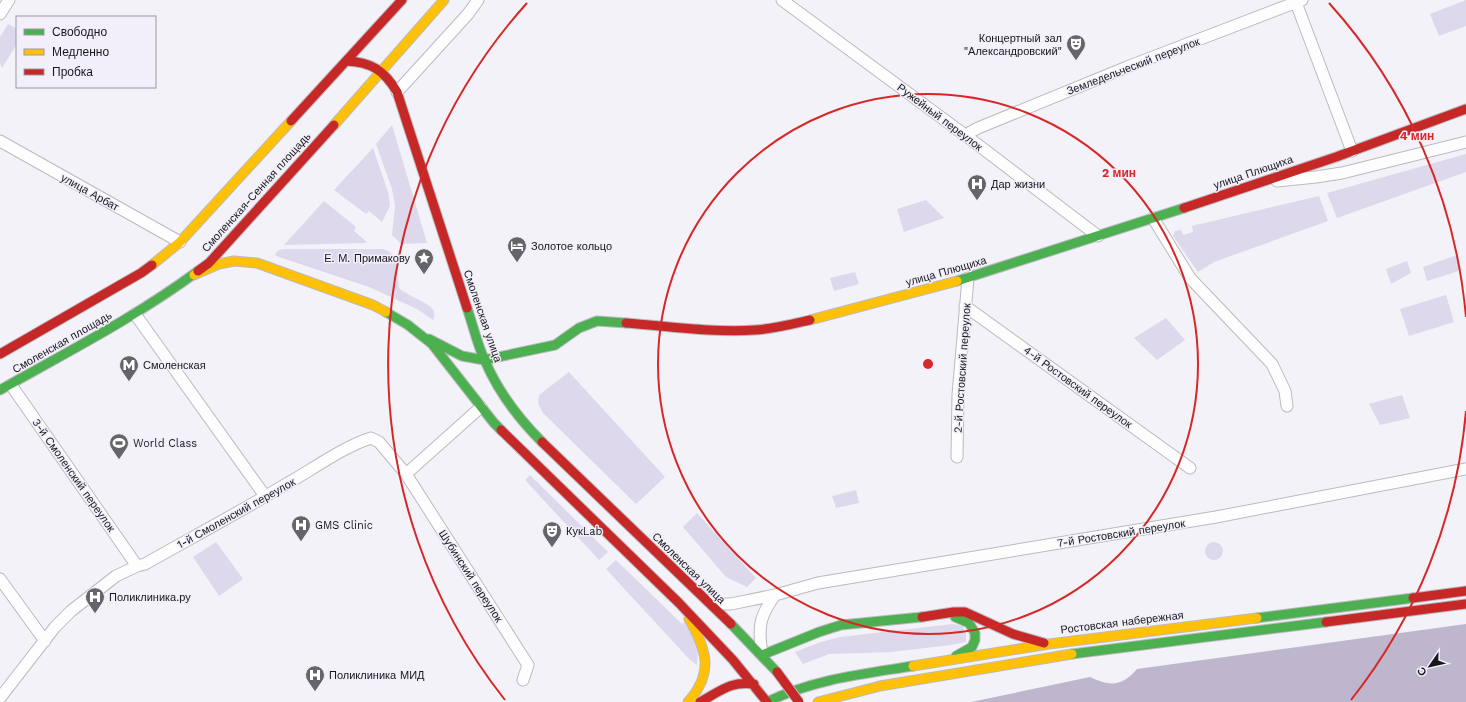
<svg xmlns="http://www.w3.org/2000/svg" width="1466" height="702" viewBox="0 0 1466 702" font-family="'Work Sans',sans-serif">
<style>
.green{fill:#ddd8eb}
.water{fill:#bdb6cd}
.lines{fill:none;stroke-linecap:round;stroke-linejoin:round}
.street-casing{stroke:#bbbabf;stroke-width:13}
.fast-casing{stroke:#bbbabf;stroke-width:11}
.slow-casing{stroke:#bbbabf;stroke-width:11}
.jam-casing{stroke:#bbbabf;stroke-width:11}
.street{stroke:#fdfdfe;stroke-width:11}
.fast{stroke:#4caf50;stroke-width:9}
.slow{stroke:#ffc107;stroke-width:9}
.jam{stroke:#c62828;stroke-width:9}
.jam-bridge-casing{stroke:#c2bfc9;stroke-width:11;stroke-linecap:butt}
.jam-bridge{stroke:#c62828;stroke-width:9}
.ring{fill:none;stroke:#d62828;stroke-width:2}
.labels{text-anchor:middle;stroke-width:3;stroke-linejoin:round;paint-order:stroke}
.poi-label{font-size:11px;fill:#18171b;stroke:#f2effb;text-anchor:start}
.street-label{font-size:11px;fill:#18171b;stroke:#f2effb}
.centre{fill:#d62828;stroke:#f2effb;stroke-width:2}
.ring-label{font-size:12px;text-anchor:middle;font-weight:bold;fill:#d62828;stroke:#f2effb;stroke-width:3;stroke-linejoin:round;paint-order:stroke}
</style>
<rect width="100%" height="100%" fill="#f3f2f8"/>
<!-- green -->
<path class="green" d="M1466,0v26l-27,10 -9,-22z
M8,24l9,5v15l-15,24 -2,-5v-26z
M392,125l35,118 -26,1 -9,-9 3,-30 -3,-16 -16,-45z
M373,148l15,44 2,14 -8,16 -13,-11 -3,3 -32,-24z
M1466,154v18l-129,46 -10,-25z
M1319,196l9,25 -114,41 -16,10 -25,-36 2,-5 6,-1 2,5 10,-3 -1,-6z
M926,200l18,18 -40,14 -7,-23z
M324,201l32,26 -2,4 13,11 -2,1 -81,2z
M283,249h100c6,2 11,5 13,11l3,27 2,3c6,4 27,14 31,18 3,4 3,8 1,12l-16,-11 -48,-22 -93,-31 -1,-2 4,-4z
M1457,255l5,15 -35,11 -4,-14z
M1407,261l4,12 -20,11 -5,-15z
M855,272l4,12 -25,7 -4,-13z
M1446,295l8,27 -45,14 -9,-27z
M1166,318l19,22 -28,20 -23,-22z
M569,372l96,105 -29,27 -93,-91 -5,-10 1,-8z
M1402,395l8,23 -30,7 -11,-21z
M530,475l78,77 -9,8 -74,-80z
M856,490l3,13 -23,5 -4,-12z
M697,513l59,65 -9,9 -21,-10 -43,-50z
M216,542l27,37 -24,17 -26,-39z
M1205 551a9 9 0 1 1 18 0a9 9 0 1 1-18 0Z
M616,560l66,64 2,-2 14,22 -1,21 -7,-5 -84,-91z
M953,624l9,2 4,6v10l-15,3 -60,7 -62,2 -26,10 -8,-12 26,-10 19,-5z"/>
<!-- water -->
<path class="water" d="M1466,624v78h-495l119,-25c21,10 32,9 47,-8z"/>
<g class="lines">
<defs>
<path id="street" d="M782,0l183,135 133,101
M1295,0l57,151
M0,14l9,-14
M397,92l71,-78 10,-14
M965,135l13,-7 149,-61 175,-67
M0,141l180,101
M1277,181l39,-4 26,-4 124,-31
M1153,218l37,60 82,86 13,27 2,15
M965,306l225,162
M135,314l130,182
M11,385l126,181
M957,457l1,-62 10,-117
M406,474l75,-67
M0,579l45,62
M710,601l11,3h10l44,-9 43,-12 398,-66 250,-48
M762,655c-4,-28 -3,-38 13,-60
M0,698l55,-71 16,-16 45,-35 21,-10 8,-2c48,-27 96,-53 143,-81 25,-14 57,-37 83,-45l8,4 27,32 122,191 -5,15"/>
<path id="fast" d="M957,281l227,-73
M467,308c6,17 10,36 18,53 13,30 34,58 57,81
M386,312l22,13 24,19 62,79 7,7
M429,339l33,17 22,4 71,-15 24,-17 18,-7 29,2
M0,390c67,-38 136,-73 198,-119
M955,617l14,6 6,10v7l-3,7 -16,9
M1257,618l156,-20
M731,624l46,48
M1072,654l254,-32
M762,655l57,-23 22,-7 81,-8
M767,702c47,-23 96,-28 146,-36"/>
<path id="slow" d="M334,125l110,-125
M152,265l28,-23 111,-121
M194,275l25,-11 15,-3 23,2 116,42 13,7
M810,320l147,-39
M913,666l136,-22 208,-26
M688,702c26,-29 19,-52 1,-83
M818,702l62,-16 192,-32"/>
<path id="jam" d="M346,61c25,1 38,9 51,31l70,216
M291,121l111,-121
M1184,208l152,-51 130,-48
M198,271l11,-8 125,-138
M626,323c41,3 88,10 129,7 19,-1 37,-6 55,-10
M0,354l141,-81 11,-8
M501,430l178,173 54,57 34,42
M542,442l189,182
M1413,598l53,-7
M922,617l32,-5h11l48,22 31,9
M1326,622l140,-18
M700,702c21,-11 29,-21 54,-18"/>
</defs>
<!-- street casing -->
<use href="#street" class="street-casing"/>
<!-- fast casing -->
<use href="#fast" class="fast-casing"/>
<!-- slow casing -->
<use href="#slow" class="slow-casing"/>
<!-- jam casing -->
<use href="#jam" class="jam-casing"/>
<!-- street -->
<use href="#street" class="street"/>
<!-- fast -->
<use href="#fast" class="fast"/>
<!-- slow -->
<use href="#slow" class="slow"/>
<!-- jam -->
<use href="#jam" class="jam"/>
<defs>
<path id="jam-bridge" d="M777,672l22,30"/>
</defs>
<!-- jam-bridge casing -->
<use href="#jam-bridge" class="jam-bridge-casing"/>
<!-- jam-bridge -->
<use href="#jam-bridge" class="jam-bridge"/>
</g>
<!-- distance rings -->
<g class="ring">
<circle cx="928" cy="364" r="270"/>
<path d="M1466 411A540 540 0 0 1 1351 700M505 700A540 540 0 0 1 527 3M1329 3A540 540 0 0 1 1466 317"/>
</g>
<!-- icons -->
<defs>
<symbol id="theatre-pin" viewBox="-11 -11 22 30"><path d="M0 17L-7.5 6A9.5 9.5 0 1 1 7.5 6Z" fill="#656468" stroke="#f2effb"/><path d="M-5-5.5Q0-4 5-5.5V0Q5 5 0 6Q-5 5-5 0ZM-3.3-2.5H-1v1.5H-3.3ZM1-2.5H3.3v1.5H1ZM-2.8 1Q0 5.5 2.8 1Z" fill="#fff"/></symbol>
<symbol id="hospital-pin" viewBox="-11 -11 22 30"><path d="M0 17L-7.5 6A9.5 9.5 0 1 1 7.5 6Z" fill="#656468" stroke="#f2effb"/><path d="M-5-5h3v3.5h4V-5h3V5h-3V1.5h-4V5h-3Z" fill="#fff"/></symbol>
<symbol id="hotel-pin" viewBox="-11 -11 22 30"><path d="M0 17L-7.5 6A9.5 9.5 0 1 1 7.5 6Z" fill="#656468" stroke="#f2effb"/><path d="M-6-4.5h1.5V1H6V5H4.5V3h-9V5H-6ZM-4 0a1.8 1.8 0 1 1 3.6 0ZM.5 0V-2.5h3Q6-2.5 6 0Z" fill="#fff"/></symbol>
<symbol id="sight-pin" viewBox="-11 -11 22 30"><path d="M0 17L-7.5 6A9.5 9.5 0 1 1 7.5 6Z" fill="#656468" stroke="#f2effb"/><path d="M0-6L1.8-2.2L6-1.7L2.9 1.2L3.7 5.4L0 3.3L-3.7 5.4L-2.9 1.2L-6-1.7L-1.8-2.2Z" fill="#fff"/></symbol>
<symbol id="metro-pin" viewBox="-11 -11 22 30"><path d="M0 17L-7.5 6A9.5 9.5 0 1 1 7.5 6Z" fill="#656468" stroke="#f2effb"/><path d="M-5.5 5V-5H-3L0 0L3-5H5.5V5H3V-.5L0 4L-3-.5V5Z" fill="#fff"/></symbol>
<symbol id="stadium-pin" viewBox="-11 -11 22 30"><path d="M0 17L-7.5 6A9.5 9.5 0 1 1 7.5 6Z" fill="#656468" stroke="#f2effb"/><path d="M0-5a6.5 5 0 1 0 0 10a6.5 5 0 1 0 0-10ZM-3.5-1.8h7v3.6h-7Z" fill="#fff"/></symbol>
</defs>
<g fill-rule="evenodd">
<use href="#theatre-pin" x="1065" y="33" width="22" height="30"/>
<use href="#hospital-pin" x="966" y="173" width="22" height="30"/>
<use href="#hotel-pin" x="506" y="235" width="22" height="30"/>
<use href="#sight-pin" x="413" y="247" width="22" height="30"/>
<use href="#metro-pin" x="118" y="354" width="22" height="30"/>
<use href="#stadium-pin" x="108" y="432" width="22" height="30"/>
<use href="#hospital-pin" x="290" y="514" width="22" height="30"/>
<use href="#theatre-pin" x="541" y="520" width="22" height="30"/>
<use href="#hospital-pin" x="84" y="586" width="22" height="30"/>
<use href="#hospital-pin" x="304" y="664" width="22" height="30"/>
</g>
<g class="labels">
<!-- poi labels -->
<g class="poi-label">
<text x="1062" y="42" text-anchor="end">Концертный зал<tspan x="1062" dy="13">"Александровский"</tspan></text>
<text x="991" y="188">Дар жизни</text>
<text x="531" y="250">Золотое кольцо</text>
<text x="410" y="262" text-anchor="end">Е. М. Примакову</text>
<text x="143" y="369">Смоленская</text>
<text x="133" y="447">World Class</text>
<text x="315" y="529">GMS Clinic</text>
<text x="566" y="535">КукLab</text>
<text x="109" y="601">Поликлиника.ру</text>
<text x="329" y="679">Поликлиника МИД</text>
</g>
<!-- street labels -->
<g class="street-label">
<text transform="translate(1133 66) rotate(-21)" y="4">Земледельческий переулок</text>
<text transform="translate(940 117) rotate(37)" y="4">Ружейный переулок</text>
<text transform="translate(1253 172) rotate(-19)" y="4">улица Плющиха</text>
<text transform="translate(90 192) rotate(29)" y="4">улица Арбат</text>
<text transform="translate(256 192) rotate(-48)" y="4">Смоленская-Сенная площадь</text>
<text transform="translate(946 271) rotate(-16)" y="4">улица Плющиха</text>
<text transform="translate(483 316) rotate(71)" y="4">Смоленская улица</text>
<text transform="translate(62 342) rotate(-30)" y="4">Смоленская площадь</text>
<text transform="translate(962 368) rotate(-86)" y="4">2-й Ростовский переулок</text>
<text transform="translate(1078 387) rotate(36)" y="4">4-й Ростовский переулок</text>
<text transform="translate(74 475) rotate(55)" y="4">3-й Смоленский переулок</text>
<text transform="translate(236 513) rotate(-29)" y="4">1-й Смоленский переулок</text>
<text transform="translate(1121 533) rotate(-9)" y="4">7-й Ростовский переулок</text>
<text transform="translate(689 568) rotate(44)" y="4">Смоленская улица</text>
<text transform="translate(471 576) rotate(57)" y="4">Шубинский переулок</text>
<text transform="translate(1122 622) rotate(-7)" y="4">Ростовская набережная</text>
</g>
</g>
<circle cx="928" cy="364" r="6" class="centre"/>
<g class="ring-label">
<text x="1417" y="140">4 мин</text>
<text x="1119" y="177">2 мин</text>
</g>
<!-- legend -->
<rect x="16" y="16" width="140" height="72" fill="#f2effb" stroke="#9b99a1"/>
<rect x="24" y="29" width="20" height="6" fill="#4caf50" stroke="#9b99a1"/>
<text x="52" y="36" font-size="12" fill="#18171b">Свободно</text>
<rect x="24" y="49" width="20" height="6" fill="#ffc107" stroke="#9b99a1"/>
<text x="52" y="56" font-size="12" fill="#18171b">Медленно</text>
<rect x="24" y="69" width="20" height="6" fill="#c62828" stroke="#9b99a1"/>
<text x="52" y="76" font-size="12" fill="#18171b">Пробка</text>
<!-- north arrow -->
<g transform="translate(1430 666) rotate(236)" stroke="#f2effb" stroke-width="3" paint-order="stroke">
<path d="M0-3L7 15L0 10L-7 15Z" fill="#18171b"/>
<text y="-6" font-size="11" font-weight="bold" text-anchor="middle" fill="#18171b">С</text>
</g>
</svg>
